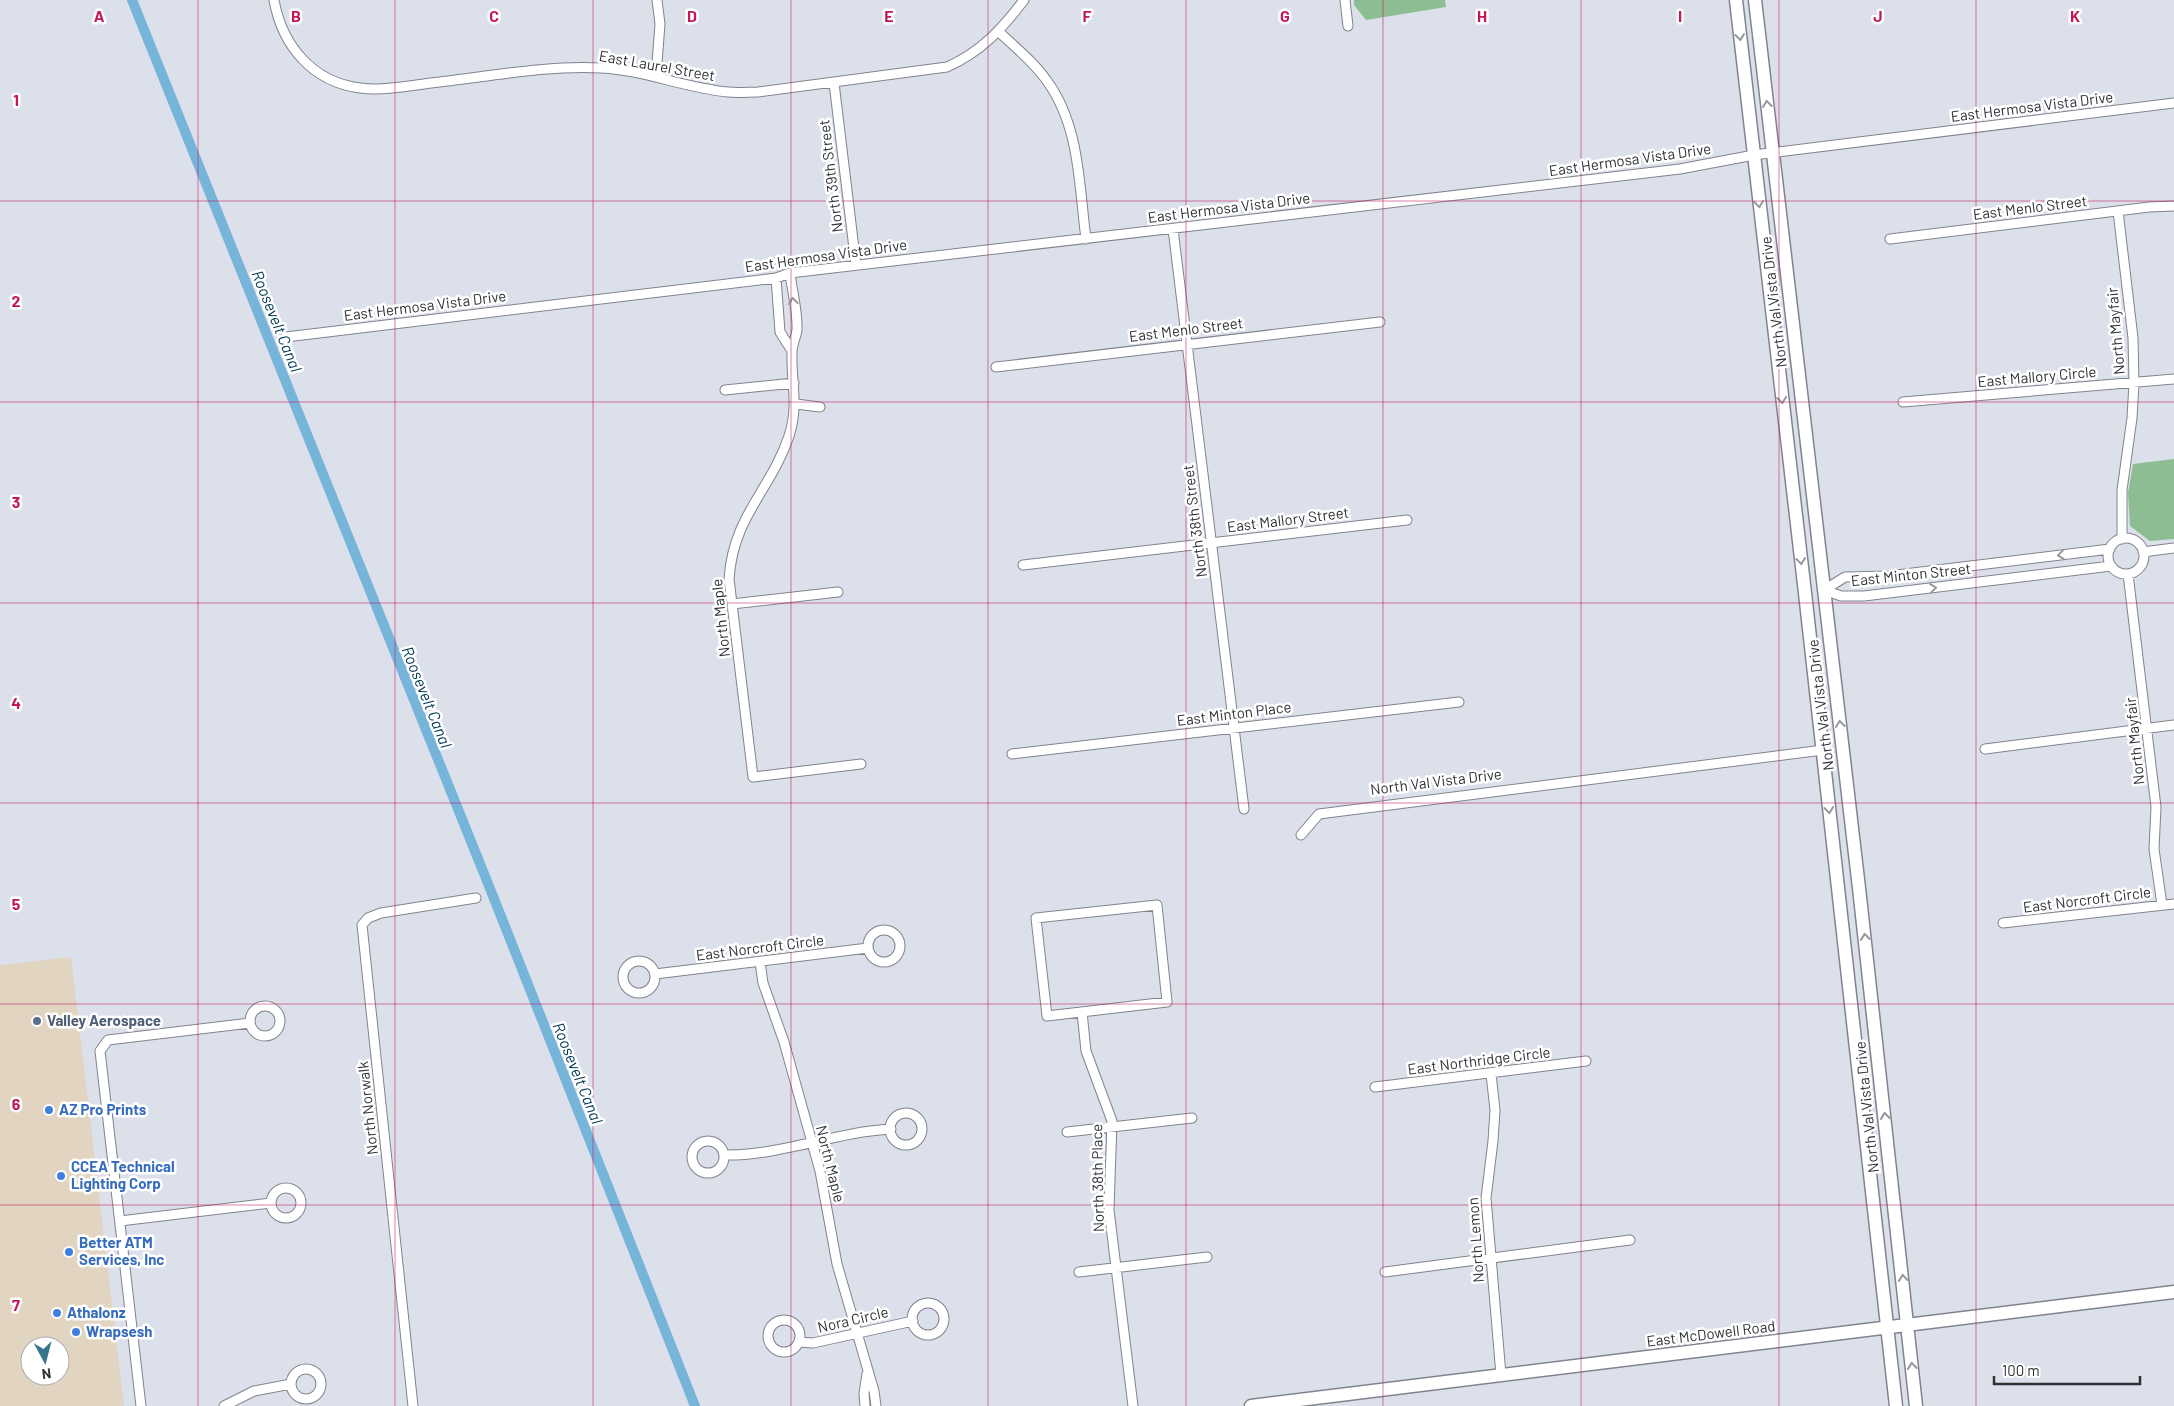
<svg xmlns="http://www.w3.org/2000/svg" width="2174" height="1406" viewBox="0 0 2174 1406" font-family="Barlow,sans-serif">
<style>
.commercial{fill:#e1d5c1;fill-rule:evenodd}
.green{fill:#8dbd93}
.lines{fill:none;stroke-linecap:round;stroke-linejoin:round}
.canal{stroke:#76b4d9;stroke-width:10}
.minor-casing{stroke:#80848d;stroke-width:11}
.secondary-casing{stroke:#80848d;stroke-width:15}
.minor{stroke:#fff;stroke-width:9}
.secondary{stroke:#fff;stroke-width:12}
.oneway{stroke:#97989a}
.grid{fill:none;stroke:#c2185b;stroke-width:1;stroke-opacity:0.55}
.service-dot{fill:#5c6f8a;stroke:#fff;stroke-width:2}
.shop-dot{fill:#3f7fe0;stroke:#fff;stroke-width:2}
.labels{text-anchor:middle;stroke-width:5;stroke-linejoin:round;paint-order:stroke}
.street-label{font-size:15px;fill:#2f3135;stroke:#fff}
.service-label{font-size:15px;font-weight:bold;fill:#4e5e75;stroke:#fff;text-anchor:start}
.shop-label{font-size:15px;font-weight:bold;fill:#366cbe;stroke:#fff;text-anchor:start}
.water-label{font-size:16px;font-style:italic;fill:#003851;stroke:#fff}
.grid-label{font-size:16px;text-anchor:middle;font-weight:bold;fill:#c2185b;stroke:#fff;stroke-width:5;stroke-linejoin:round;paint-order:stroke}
</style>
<rect width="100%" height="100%" fill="#dce0eb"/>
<!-- commercial -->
<path class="commercial" d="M71,957l53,449h-124v-441zM30,1346h30v30h-30z"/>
<!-- green -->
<path class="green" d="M1354,0h91l1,7 -80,13 -12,-15z
M2174,459v80l-24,2 -20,-15 -2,-33 5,-29z"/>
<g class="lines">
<!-- canal -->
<path class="canal" d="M132,0l357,886 206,520"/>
<defs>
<path id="minor" d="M274,0c8,45 38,82 86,88 23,3 48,-2 71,-5 56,-6 114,-18 170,-15 43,2 84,20 127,24 10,1 20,0 30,0l189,-25c34,-15 55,-38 77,-67
M1345,0l3,26
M999,32c16,15 35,30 48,49 33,45 32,105 39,158
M656,76l4,-52 -3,-24
M834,83l22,182
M2118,211l15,127 1,45 -2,35 -10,72v49
M1173,229l71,580
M1890,239l259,-32 25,-1
M790,273c2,18 8,39 7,57 -1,7 -5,15 -5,22 -1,31 7,53 -3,84 -18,54 -56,80 -60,143l24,198 108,-13
M776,278l4,54 12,19
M286,337l490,-59 14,-5 890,-104 74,-14 420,-52
M996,367l384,-45
M725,390l69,-7
M1903,402l271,-23
M796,404l24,3
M2108 556a18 18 0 1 1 36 0a18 18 0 1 1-36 0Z
M2143,552l31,-4
M1023,565l384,-45
M2128,574l28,233 -2,42 8,56
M1824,590l21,-13 43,-1 222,-27
M1824,590l17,6h23l247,-30
M732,604l106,-12
M1985,749l189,-24
M1012,754l447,-52
M1301,835l18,-21 504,-64
M1157,905l10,97 -120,14 -11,-98z
M2003,923l171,-19
M868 946a16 16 0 1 1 32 0a16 16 0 1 1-32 0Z
M623 977a16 16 0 1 1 32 0a16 16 0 1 1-32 0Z
M760,962l3,21 21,59 36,129 17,93 37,127 2,15
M655,974l213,-26
M250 1021a15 15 0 1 1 30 0a15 15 0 1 1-30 0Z
M1082,1012l4,39 26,70 -3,89 24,196
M1491,1074l4,36 -2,31 -7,57 15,177
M1375,1087l211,-26
M890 1129a16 16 0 1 1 32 0a16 16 0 1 1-32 0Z
M1067,1132l125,-14
M692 1157a16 16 0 1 1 32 0a16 16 0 1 1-32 0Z
M724,1155c57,1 110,-23 167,-26
M271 1203a15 15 0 1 1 30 0a15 15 0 1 1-30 0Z
M120,1221l151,-18
M1079,1272l128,-15
M1385,1272l245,-32
M912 1319a16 16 0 1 1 32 0a16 16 0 1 1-32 0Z
M768 1336a16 16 0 1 1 32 0a16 16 0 1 1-32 0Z
M799,1342l14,1 100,-22
M291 1384a15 15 0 1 1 30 0a15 15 0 1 1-30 0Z
M141,1406l-41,-355 8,-11 142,-17
M224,1406l30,-15 37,-7
M413,1406l-51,-481 6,-7 13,-5 95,-15
M865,1406l-1,-13 3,-19"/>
<path id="secondary" d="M1736,0l69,593 91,813
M1755,0l104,888 57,518
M1251,1406l923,-114"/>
</defs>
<!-- minor casing -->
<use href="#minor" class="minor-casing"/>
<!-- secondary casing -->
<use href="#secondary" class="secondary-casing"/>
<!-- minor -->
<use href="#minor" class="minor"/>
<!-- secondary -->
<use href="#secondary" class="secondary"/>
</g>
<!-- one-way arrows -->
<defs><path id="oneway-chevron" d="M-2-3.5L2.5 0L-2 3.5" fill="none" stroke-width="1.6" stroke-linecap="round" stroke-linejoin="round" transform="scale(1.25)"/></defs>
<g class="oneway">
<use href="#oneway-chevron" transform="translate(1740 37) rotate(83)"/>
<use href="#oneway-chevron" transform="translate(1767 104) rotate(-97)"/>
<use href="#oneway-chevron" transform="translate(1759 204) rotate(84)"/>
<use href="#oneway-chevron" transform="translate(793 301) rotate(-97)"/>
<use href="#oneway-chevron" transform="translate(1782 400) rotate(83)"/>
<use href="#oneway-chevron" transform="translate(2061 555) rotate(173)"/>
<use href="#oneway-chevron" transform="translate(1801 561) rotate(83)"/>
<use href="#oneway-chevron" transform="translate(1933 588) rotate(-7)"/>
<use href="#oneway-chevron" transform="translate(1840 724) rotate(-97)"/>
<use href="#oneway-chevron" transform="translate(1829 810) rotate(84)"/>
<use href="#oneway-chevron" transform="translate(1865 937) rotate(-96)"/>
<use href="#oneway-chevron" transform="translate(1885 1116) rotate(-96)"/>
<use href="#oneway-chevron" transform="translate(1903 1278) rotate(-96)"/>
<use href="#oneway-chevron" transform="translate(1912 1366) rotate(-96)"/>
</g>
<!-- grid -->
<path class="grid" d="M198,0v1406M395,0v1406M593,0v1406M791,0v1406M988,0v1406M1186,0v1406M1383,0v1406M1581,0v1406M1779,0v1406M1976,0v1406M0,201h2174M0,402h2174M0,603h2174M0,803h2174M0,1004h2174M0,1205h2174"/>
<!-- markers -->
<circle class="service-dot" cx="37" cy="1021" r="5"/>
<g class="shop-dot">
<circle cx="49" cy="1110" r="5"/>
<circle cx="61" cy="1176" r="5"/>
<circle cx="69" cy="1252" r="5"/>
<circle cx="57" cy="1313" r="5"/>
<circle cx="76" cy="1332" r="5"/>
</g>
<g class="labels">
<!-- street labels -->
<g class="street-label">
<text transform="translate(657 66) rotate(10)" y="5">East Laurel Street</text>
<text transform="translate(2032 107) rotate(-7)" y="5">East Hermosa Vista Drive</text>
<text transform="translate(1630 160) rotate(-8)" y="5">East Hermosa Vista Drive</text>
<text transform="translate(831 176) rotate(-97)" y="5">North 39th Street</text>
<text transform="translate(1229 208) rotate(-7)" y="5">East Hermosa Vista Drive</text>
<text transform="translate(2030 208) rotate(-7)" y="5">East Menlo Street</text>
<text transform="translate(826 256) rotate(-8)" y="5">East Hermosa Vista Drive</text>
<text transform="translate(1774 302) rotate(-97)" y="5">North Val Vista Drive</text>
<text transform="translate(425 306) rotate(-7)" y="5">East Hermosa Vista Drive</text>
<text transform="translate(1186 330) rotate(-7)" y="5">East Menlo Street</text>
<text transform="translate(2116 331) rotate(-95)" y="5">North Mayfair</text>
<text transform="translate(2037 377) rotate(-5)" y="5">East Mallory Circle</text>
<text transform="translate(1288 520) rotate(-7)" y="5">East Mallory Street</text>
<text transform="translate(1195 521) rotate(-97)" y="5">North 38th Street</text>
<text transform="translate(1911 575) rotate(-6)" y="5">East Minton Street</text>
<text transform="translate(721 618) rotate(-96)" y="5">North Maple</text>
<text transform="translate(1821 705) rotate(-97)" y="5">North Val Vista Drive</text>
<text transform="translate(1234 714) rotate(-7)" y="5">East Minton Place</text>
<text transform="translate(2135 741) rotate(-96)" y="5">North Mayfair</text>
<text transform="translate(1436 782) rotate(-7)" y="5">North Val Vista Drive</text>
<text transform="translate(2087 900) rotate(-7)" y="5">East Norcroft Circle</text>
<text transform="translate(760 948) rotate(-7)" y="5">East Norcroft Circle</text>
<text transform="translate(1479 1061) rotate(-7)" y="5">East Northridge Circle</text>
<text transform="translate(1867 1107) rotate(-96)" y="5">North Val Vista Drive</text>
<text transform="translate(368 1108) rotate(-96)" y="5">North Norwalk</text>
<text transform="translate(830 1164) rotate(76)" y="5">North Maple</text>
<text transform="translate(1098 1178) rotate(-91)" y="5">North 38th Place</text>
<text transform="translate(1476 1240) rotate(-94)" y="5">North Lemon</text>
<text transform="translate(853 1320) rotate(-13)" y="5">Nora Circle</text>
<text transform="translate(1711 1334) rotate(-7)" y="5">East McDowell Road</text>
</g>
<!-- service labels -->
<g class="service-label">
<text x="47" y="1026">Valley Aerospace</text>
</g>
<!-- shop labels -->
<g class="shop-label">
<text x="59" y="1115">AZ Pro Prints</text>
<text x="71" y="1172">CCEA Technical<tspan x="71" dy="17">Lighting Corp</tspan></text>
<text x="79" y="1248">Better ATM<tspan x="79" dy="17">Services, Inc</tspan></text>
<text x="67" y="1318">Athalonz</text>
<text x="86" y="1337">Wrapsesh</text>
</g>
<!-- water labels -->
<g class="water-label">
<text transform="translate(277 321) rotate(68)" y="6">Roosevelt Canal</text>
<text transform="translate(427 697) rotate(68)" y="6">Roosevelt Canal</text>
<text transform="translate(578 1073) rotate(68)" y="6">Roosevelt Canal</text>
</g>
</g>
<g class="grid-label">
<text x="99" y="22">A</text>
<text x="296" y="22">B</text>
<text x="494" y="22">C</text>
<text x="692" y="22">D</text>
<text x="889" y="22">E</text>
<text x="1087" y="22">F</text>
<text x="1285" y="22">G</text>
<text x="1482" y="22">H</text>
<text x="1680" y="22">I</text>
<text x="1878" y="22">J</text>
<text x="2075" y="22">K</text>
<text x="16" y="106">1</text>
<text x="16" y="307">2</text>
<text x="16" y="508">3</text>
<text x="16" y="709">4</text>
<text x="16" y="910">5</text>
<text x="16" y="1110">6</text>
<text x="16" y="1311">7</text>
</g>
<!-- north arrow -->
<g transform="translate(45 1361) rotate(173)"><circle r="24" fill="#ffffff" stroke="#acadae"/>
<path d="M0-4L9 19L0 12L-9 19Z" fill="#37768a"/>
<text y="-8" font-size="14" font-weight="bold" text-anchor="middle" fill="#2f3135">N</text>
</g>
<!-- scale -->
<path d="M1994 1376v8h146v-8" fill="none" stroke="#2f3135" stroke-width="2.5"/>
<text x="2002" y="1376" font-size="15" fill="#2f3135" stroke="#ffffff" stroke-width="4" paint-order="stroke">100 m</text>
</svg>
